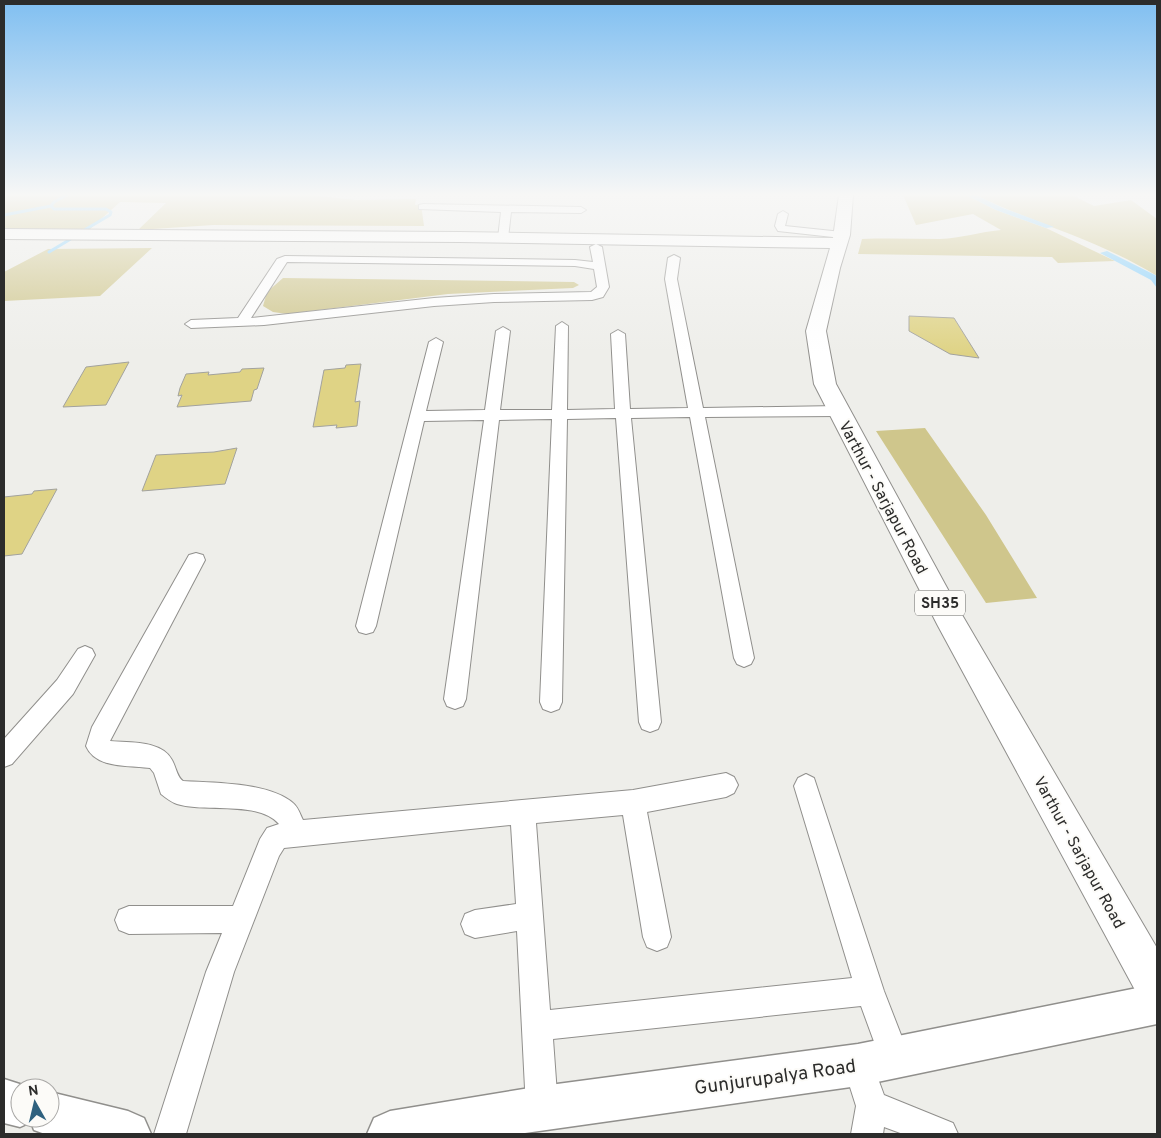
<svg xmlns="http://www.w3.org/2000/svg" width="1161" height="1138" viewBox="0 0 1161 1138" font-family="Overpass,sans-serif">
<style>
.green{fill:#cfc68c}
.water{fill:#84d0fe}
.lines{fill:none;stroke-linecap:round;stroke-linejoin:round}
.stream{stroke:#84d0fe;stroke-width:3}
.building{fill:#dfd385;stroke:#a2a29e}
.street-casing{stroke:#908f8c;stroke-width:2}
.secondary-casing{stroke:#908f8c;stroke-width:3}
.primary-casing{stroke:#908f8c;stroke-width:2}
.street{fill:#fff;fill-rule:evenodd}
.secondary{fill:#fff;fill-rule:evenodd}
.primary{fill:#fff;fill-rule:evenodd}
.labels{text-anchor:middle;stroke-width:4;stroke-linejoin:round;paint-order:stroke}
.shield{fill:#fcfbf8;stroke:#6a6a68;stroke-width:1}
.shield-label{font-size:15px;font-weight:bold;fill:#2c2c2b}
.street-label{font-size:16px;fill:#2c2c2b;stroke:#fcfbf8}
.near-street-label{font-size:19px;fill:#2c2c2b;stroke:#fcfbf8}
</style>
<rect width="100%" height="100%" fill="#eeeeea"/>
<!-- green -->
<path class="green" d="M4,195h306l46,5 60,-1 -1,6 6,-1 3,22 -211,-1 -75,5 28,-27 -46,-1 -31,28 -85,-1z
M903,195h63l30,15 50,18 69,33 -57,2 -6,-6 -194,-3 4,-15c26,-1 52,0 78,0 21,-1 40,-7 61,-9l-28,-16 -57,11z
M976,195h96l22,11 37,-6 26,19v57c-56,-35 -122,-52 -181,-81z
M152,248l-52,48 -96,5v-29l44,-23z
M283,278l291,4 5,3 -6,3 -125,6 -161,20 -14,-2 -10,-6 4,-14z
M925,428l61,87 51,83 -51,5 -110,-172z"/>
<!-- water -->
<path class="water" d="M966,195h10l27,13 51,19 -8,1 -50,-18z
M1107,251l50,25v12l-6,-8 -51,-27z"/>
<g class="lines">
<!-- stream -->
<path class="stream" d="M67,195l-13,7 -3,4 3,3h52l5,3 -1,3 -29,17
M4,215l47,-9
M49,252l25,-15"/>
</g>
<!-- building -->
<path class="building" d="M909,316l45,2 25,40 -29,-4 -41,-23z
M129,362l-23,43 -43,2 23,-40z
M361,364l-6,38 5,-1 -3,25 -21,2 1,-3 -24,2 11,-57 21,-2 1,-3z
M264,368l-7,21 -3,1 -3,11 -74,6 5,-12 -4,1 2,-8 6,-14 23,-2 -1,3 32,-3 2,-3z
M237,448l-12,36 -83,7 14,-36 58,-3z
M57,489l-35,65 -18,2v-59l28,-3 2,-3z"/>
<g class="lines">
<defs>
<path id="street" d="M423,204l158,3 5,3 -5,3 -70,-1 -3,26 -5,3 -5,-3 3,-26 -82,-3v-4z
M783,211l5,3 -3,12 57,6 5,3 -5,3 -64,-7 -3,-5 3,-12z
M596,244l6,3 7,40 -6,10 -11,3 -98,2 -60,4 -170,19 -73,3 -6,-4 6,-4 47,-2 39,-59 8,-3 290,4 18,2 -3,-15zM287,262l288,4 19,3 3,18 -6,5 -97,2 -60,4 -183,20z
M674,255l6,3 -3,21 26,129 136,-2 5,2 2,3 -2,3 -5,2 -134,1 49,241 -3,6 -7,3 -7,-3 -3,-6 -44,-241 -59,1 30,304 -3,7 -8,3 -8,-3 -3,-7 -23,-304 -49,1 -5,283 -3,7 -8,3 -8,-3 -3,-7 12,-283 -53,1 -33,279 -3,7 -8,3 -8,-3 -3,-7 40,-279 -60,1 -48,205 -3,6 -7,2 -7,-2 -3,-6 73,-284 7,-4 7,4 -17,69 59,-1 11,-79 7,-4 7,4 -10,79h52l4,-84 6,-4 6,4 -1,84 48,-1 -4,-75 7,-4 7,4 5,75 58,-1 -23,-129 3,-21z
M196,553l7,2 2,5 -95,181c19,2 52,-1 62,19 4,7 5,17 11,21 31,2 85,1 110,22 5,4 7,11 10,17l330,-30 93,-17 8,4 4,8 -4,8 -8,4 -79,15 24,125 -4,10 -10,4 -10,-4 -4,-10 -20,-122 -87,8 14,187 302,-32 -58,-192 4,-8 8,-4 8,4 70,213 26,67 -4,11 -11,4 -11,-4 -23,-63 -308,33 5,69 -5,11 -11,5 -11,-5 -5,-11 -9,-177 -42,7 -10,-4 -4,-10 4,-10 10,-4 41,-6 -5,-79 -227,23 -5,8 -45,116 -48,162h-32l52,-162 16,-39 -93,1 -10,-4 -4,-10 4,-10 10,-4h104l27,-67 7,-11 12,-4c-21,-24 -74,-11 -102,-20 -6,-2 -11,-6 -16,-10l-7,-21 -4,-5c-22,-3 -54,1 -64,-22l6,-19 97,-172z
M85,646l7,3 3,6 -22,39 -61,70 -8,3v-28l53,-59 21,-31z
M858,1050l11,4 15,41 69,28 5,11h-55l-19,-7 -1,7h-32l5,-28 -13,-41 4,-11z"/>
<path id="secondary" d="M1157,984v40l-299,62 -340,48h-151l7,-16 16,-7 152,-25 316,-42z
M4,1079l28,9h-12v30h30v-26l78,19 16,7 7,16h-106l-11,-4 -3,-8 -11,5 -16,-4z"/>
<path id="primary" d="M839,195h14l-3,40 -10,33 -14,63 10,53 122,224 199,340v61l-15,-6 -204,-377 -124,-242 -8,-53 24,-83 -371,-6 -455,-3v-10l455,3 374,6z"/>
</defs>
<!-- street casing -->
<use href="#street" class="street-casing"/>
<!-- secondary casing -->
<use href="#secondary" class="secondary-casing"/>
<!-- primary casing -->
<use href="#primary" class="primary-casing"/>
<!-- street -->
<use href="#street" class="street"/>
<!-- secondary -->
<use href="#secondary" class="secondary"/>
<!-- primary -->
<use href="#primary" class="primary"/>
</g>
<!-- sky -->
<linearGradient id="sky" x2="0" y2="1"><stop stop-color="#80bff1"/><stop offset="0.55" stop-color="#f7f7f6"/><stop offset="1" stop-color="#f7f7f6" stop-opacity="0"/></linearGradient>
<rect width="1161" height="354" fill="url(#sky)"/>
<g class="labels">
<!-- shield labels -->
<rect class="shield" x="915" y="590.5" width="50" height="25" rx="4"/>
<g class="shield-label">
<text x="940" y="608">SH35</text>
</g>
<!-- street labels -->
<g class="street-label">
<text transform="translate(884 497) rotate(62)" y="6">Varthur - Sarjapur Road</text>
<text transform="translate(1080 852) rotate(61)" y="6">Varthur - Sarjapur Road</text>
</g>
<!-- near-street labels -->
<g class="near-street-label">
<text transform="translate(775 1076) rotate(-8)" y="7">Gunjurupalya Road</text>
</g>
</g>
<!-- border -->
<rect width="1161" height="1138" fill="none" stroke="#2c2c2b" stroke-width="10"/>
<!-- north arrow -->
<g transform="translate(35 1103) rotate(352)"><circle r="24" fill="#fcfbf8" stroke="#a9a8a6"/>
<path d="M0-4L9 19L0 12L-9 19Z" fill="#2f617f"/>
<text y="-8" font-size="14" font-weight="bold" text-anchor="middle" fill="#2c2c2b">N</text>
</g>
</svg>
